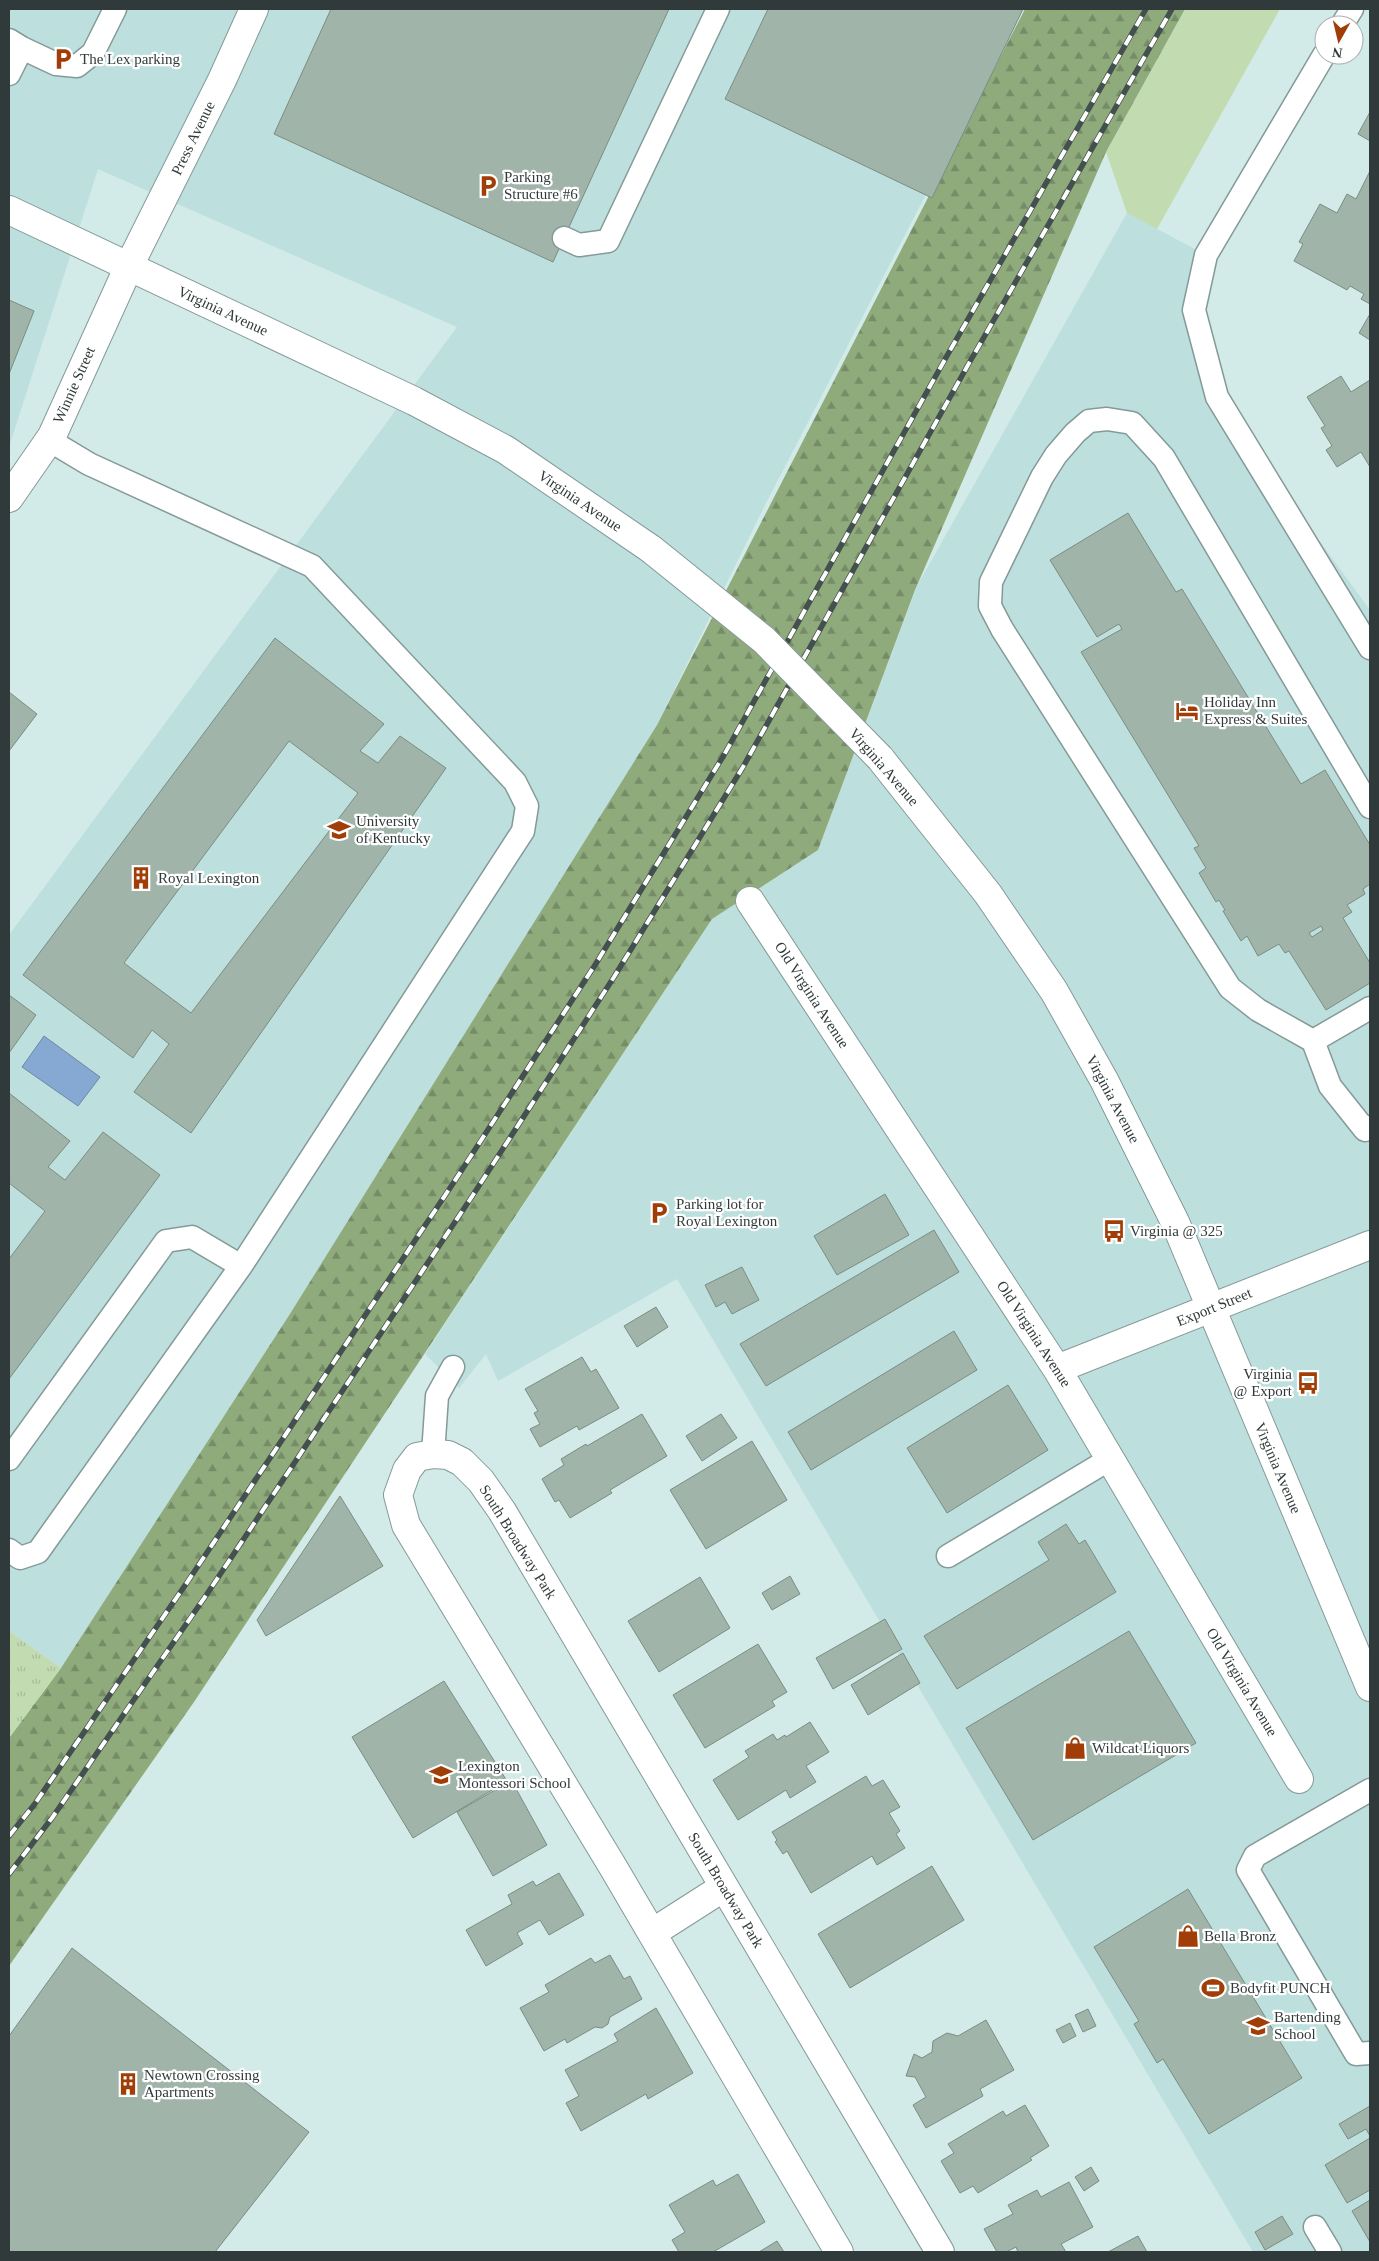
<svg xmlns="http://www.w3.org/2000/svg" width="1379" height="2261" viewBox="0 0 1379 2261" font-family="'Times New Roman',serif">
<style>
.built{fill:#bddfdd}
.grass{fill:#c2dbb1}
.forest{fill:url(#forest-firs)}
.park{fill:url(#park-tufts)}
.water{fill:#86a9d3;stroke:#6c88a5}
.building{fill:#a1b4aa;stroke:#7b8d83;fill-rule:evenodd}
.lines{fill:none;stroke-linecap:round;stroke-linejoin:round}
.lane-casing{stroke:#849a99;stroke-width:25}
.street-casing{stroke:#849a99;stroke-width:30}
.primary-casing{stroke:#849a99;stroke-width:30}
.lane{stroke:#fff;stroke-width:22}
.street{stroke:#fff;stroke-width:28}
.primary{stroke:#fff;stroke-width:28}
.rail-casing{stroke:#444f4f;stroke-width:5.5}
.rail{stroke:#fff;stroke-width:4;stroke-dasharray:11;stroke-linecap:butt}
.primary-bridge-casing{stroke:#849a99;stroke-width:30;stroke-linecap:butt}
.primary-bridge{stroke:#fff;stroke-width:28}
.labels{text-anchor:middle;stroke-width:4.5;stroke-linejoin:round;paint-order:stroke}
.poi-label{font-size:15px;fill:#313a3a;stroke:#fff;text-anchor:start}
.street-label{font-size:15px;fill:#313a3a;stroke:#fff}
</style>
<defs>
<pattern id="forest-firs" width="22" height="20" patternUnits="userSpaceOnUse" patternTransform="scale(1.25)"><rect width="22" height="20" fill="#8fab7c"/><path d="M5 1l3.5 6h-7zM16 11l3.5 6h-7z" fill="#758c67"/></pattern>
<pattern id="park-tufts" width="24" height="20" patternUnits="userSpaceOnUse" patternTransform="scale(1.25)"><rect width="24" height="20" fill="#c2dbb1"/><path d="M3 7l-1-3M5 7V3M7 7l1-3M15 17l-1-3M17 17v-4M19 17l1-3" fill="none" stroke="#a7bd99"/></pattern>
</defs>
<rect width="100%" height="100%" fill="#d2eae8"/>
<!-- built -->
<path class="built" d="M9,9h1013l-258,498 -107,218 -369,592 -227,351 -52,-37v-696l448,-608 -359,-158 -89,278z
M1127,213l79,42 -12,55 38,112 138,188v1642h-117l-576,-973 -179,102 -12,-27 -27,34 -34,-34 287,-435 106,-69 99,-264z"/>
<!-- grass -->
<path class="grass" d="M1185,9h95l-123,220 -30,-16 -21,-61z"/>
<!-- forest -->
<path class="forest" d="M1025,9h160l-79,143 -191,438 -97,260 -106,69 -518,783 -185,264v-228l52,-70 227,-351 369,-592z"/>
<!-- park -->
<path class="park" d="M9,1631l52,37 -52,70z"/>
<!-- water -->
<path class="water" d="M44,1036l56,41 -22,29 -56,-39z"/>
<!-- building -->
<path class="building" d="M331,9h338l-116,253 -279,-128z
M768,9h255l-91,189 -207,-99z
M1370,112v29l-12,-7z
M1370,171v133l-9,-5 3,-5 -14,-8 -3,4 -53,-29 9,-17 -4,-2 21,-38 17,9 10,-19 9,5z
M9,300l25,11 -25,63z
M1370,314v26l-11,-7z
M1341,376l10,16 19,-12v87l-9,-15 -24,15 -11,-17 6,-4 -11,-18 4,-2 -18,-29z
M1128,513l48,79 6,-3 119,195 24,-14 45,75v39l-7,5 2,5 -18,11 5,7 -9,6 27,45v20l-44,27 -37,-59 -4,2 -6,-9 -21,12 -11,-20 -6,5 -18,-30 2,-1 -6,-10 -3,2 -17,-29 7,-5 -12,-20 5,-2 -118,-194 41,-23 -3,-5 -22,13 -47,-77zM1321,926l2,4 -11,7 -3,-4z
M275,638l109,86 -24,27 18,12 22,-27 46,32 -255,365 -57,-41 35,-48 -17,-14 -19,28 -110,-83zM289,741l69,52 -167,220 -67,-50z
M9,692l28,22 -28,37z
M9,995l27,20 -27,38z
M9,1093l61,48 -22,26 17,13 38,-48 57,43 -151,204v-120l36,-48 -36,-28z
M885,1194l24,41 -72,40 -23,-39z
M934,1230l25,42 -193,114 -26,-42z
M742,1267l17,33 -27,14 -7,-12 -9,5 -11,-22z
M656,1307l12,20 -31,20 -13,-21z
M954,1331l23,39 -166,100 -23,-38z
M582,1357l9,15 5,-3 23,39 -40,22 -2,-4 -37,21 -10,-18 10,-5 -6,-11 4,-2 -13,-22z
M1008,1385l40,65 -101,63 -40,-65z
M642,1414l25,42 -57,34 2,3 -42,25 -11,-18 -4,2 -13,-23 22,-14 -3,-6 25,-15 1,2z
M721,1414l16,24 -35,23 -16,-25z
M752,1441l35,59 -81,49 -36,-59z
M340,1496l43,70 -117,70 -9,-16z
M1066,1524l13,20 6,-4 31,52 -159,97 -33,-53 125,-76 -11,-18z
M790,1576l10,18 -28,16 -10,-17z
M700,1577l30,51 -71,44 -31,-51z
M885,1619l17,30 -69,40 -17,-31z
M1129,1631l67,112 -163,97 -67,-112z
M758,1644l29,48 -15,9 3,5 -70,42 -32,-53z
M903,1653l17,30 -52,32 -17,-30z
M444,1681l63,100 -94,57 -61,-101z
M810,1722l19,30 -23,14 10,16 -26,16 -4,-8 -48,30 -25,-40 36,-23 -4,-6 28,-17 4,6 8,-5 1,2z
M866,1776l6,10 11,-6 17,27 -11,6 11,18 -4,3 9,14 -28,17 -5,-9 -61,37 -24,-42 -4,3 -8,-12 2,-2 -5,-8z
M509,1782l2,4 3,-1 33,60 -54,31 -36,-64z
M932,1866l32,54 -114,68 -32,-54z
M559,1873l25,42 -35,20 -9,-15 -23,13 6,11 -37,22 -20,-36 46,-26 -4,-9 25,-14 3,5z
M1188,1889l114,189 -93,56 -46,-75 -6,4 -23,-39 5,-3 -45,-74z
M72,1948l237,184 -94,120h-206v-216z
M610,1955l14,24 6,-3 12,23 -32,18 -2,7 -6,4 -7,-1 -28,16 -2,-4 -21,12 -24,-43 29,-16 -4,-7 46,-27 4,5z
M656,2008l37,65 -45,26 -2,-5 -65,37 -15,-28 13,-7 -14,-26 53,-29 -4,-7z
M1088,2009l8,17 -13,6 -8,-17z
M986,2020l28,50 -34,19 3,7 -57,32 -13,-23 13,-8 -11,-20 -9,-1 8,-22 8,4 10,-6 1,-11 14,-8 11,3z
M1070,2023l6,13 -13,7 -7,-13z
M1025,2105l24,41 -19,12 2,2 -54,33 -5,-7 -13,7 -19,-32 13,-8 -6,-9 55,-33 3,5z
M1370,2106v30l-4,-7 -18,10 -9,-15z
M1370,2138v52l-23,13 -22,-38z
M1091,2167l8,14 -15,10 -9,-14z
M738,2174l27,48 -52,30h-34l-7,-12 13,-8 -16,-27 44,-25 3,6z
M1069,2182l24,45 -32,17 5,8h-48l-2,-5 -10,5h-9l-13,-23 29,-15 -5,-9 29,-15 4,7z
M1370,2200v42l-18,-31z
M1282,2216l11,18 -28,16 -10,-18z
M1138,2236l9,16h-39z
M777,2241l7,11h-25z"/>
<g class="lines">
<defs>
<path id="lane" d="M1342,25l10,-16
M9,40l13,8 34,16 21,2 16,-13 22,-44
M1324,55l-118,200 -12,55 23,87 153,251
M9,74l13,-26
M564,238l15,7 29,-4 110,-232
M1370,807l-206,-349 -32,-35 -25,-4 -18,2 -14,12 -19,22 -14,22 -51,105 -1,24 12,23 228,359 28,22 55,31 17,45 35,44 5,-3
M1313,1041l57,-33
M433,1454l4,-58 16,-29
M9,1459l157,-218 26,-4 49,29
M9,1550l11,8 18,-6 203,-286 282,-435 4,-25 -12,-24 -203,-216 -223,-102 -40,-24
M948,1556l162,-97
M1370,1790l-115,66 -7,14 108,184 14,-1
M1315,2227l15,25"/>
<path id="street" d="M9,498l43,-62 77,-170 93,-186 32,-71
M750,901l307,468 242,410
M1057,1369l313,-124
M652,1933l72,-46
M839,2252l-226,-385 -207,-342 -8,-30 9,-25 10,-13 16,-3 15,1 14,7 19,19 21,30 438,741"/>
<path id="primary" d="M9,210l405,191 92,49 145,99
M880,758l108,136 66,97 50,89 71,142 195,465"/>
</defs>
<!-- lane casing -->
<use href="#lane" class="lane-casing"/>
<!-- street casing -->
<use href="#street" class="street-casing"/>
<!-- primary casing -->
<use href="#primary" class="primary-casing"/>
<!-- lane -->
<use href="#lane" class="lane"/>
<!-- street -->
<use href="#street" class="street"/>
<!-- primary -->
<use href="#primary" class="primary"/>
<defs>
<path id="rail" d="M9,1836l25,-31 154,-224 266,-399 141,-217 129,-210 224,-401 198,-345
M9,1874l43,-56 155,-224 266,-399 141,-218 129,-210 225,-402 204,-356"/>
</defs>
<!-- rail casing -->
<use href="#rail" class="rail-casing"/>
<!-- rail -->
<use href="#rail" class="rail"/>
<defs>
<path id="primary-bridge" d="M651,549l113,91 116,118"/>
</defs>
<!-- primary-bridge casing -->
<use href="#primary-bridge" class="primary-bridge-casing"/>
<!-- primary-bridge -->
<use href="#primary-bridge" class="primary-bridge"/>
</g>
<!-- icons -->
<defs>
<symbol id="parking-bare" viewBox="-9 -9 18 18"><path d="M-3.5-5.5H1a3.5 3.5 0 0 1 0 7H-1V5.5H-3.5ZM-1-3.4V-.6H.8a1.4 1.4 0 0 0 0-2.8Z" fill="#a13e07" stroke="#fff" stroke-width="2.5" paint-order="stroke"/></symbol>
<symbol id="hotel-bare" viewBox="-9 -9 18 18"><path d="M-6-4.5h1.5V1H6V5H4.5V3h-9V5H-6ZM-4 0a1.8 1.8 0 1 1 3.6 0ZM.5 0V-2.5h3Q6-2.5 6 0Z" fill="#a13e07" stroke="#fff" stroke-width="2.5" paint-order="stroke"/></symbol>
<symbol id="university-bare" viewBox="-9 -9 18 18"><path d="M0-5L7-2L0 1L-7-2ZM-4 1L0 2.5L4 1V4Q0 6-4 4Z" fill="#a13e07" stroke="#fff" stroke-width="2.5" paint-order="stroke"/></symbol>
<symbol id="building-bare" viewBox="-9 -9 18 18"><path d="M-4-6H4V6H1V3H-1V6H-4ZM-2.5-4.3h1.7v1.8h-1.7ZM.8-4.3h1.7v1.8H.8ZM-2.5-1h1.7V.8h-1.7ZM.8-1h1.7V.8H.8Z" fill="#a13e07" stroke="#fff" stroke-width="2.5" paint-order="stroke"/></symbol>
<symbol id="bus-bare" viewBox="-9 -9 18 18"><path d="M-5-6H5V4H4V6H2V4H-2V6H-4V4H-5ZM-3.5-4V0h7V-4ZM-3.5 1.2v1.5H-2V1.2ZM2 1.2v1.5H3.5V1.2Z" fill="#a13e07" stroke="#fff" stroke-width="2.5" paint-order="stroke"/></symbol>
<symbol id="shop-bare" viewBox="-9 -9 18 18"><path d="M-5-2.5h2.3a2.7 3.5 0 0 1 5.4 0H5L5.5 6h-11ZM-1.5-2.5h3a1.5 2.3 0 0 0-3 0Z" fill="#a13e07" stroke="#fff" stroke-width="2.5" paint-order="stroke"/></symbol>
<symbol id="school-bare" viewBox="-9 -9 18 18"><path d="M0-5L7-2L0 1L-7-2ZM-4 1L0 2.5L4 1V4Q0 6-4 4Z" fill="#a13e07" stroke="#fff" stroke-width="2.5" paint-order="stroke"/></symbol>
<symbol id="stadium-bare" viewBox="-9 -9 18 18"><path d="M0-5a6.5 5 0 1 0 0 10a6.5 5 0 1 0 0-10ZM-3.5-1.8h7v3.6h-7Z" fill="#a13e07" stroke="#fff" stroke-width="2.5" paint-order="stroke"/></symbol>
</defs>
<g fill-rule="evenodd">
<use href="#parking-bare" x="47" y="43" width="32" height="32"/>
<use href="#parking-bare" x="472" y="170" width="32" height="32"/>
<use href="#hotel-bare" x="1171" y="695" width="32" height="32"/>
<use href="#university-bare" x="323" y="814" width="32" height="32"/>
<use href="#building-bare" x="125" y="862" width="32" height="32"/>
<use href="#parking-bare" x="643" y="1197" width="32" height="32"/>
<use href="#bus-bare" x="1098" y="1215" width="32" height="32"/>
<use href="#bus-bare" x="1292" y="1367" width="32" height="32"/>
<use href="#shop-bare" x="1059" y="1732" width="32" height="32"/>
<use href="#school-bare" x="425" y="1759" width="32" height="32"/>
<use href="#shop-bare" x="1172" y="1920" width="32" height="32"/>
<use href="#stadium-bare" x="1197" y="1972" width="32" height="32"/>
<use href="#school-bare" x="1242" y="2010" width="32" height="32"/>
<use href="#building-bare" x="112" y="2068" width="32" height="32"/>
</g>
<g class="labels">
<!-- poi labels -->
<g class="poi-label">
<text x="80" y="64">The Lex parking</text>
<text x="504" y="182">Parking<tspan x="504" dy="17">Structure #6</tspan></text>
<text x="1204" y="707">Holiday Inn<tspan x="1204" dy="17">Express &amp; Suites</tspan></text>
<text x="356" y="826">University<tspan x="356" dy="17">of Kentucky</tspan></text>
<text x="158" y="883">Royal Lexington</text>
<text x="676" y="1209">Parking lot for<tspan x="676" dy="17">Royal Lexington</tspan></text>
<text x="1130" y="1236">Virginia @ 325</text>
<text x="1292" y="1379" text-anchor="end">Virginia<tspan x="1292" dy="17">@ Export</tspan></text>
<text x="1092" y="1753">Wildcat Liquors</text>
<text x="458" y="1771">Lexington<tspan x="458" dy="17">Montessori School</tspan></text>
<text x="1204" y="1941">Bella Bronz</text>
<text x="1230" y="1993">Bodyfit PUNCH</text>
<text x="1274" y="2022">Bartending<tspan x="1274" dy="17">School</tspan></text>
<text x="144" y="2080">Newtown Crossing<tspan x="144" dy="17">Apartments</tspan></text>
</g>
<!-- street labels -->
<g class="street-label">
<text transform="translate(193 138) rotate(-64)" y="5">Press Avenue</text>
<text transform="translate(223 311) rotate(25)" y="5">Virginia Avenue</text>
<text transform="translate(74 385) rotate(-66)" y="5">Winnie Street</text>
<text transform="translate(580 501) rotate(34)" y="5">Virginia Avenue</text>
<text transform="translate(884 767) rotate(49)" y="5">Virginia Avenue</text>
<text transform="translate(812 995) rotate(57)" y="5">Old Virginia Avenue</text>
<text transform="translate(1113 1099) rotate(62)" y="5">Virginia Avenue</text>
<text transform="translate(1214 1307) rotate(-22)" y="5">Export Street</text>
<text transform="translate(1034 1334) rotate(57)" y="5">Old Virginia Avenue</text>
<text transform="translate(1278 1468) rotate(67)" y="5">Virginia Avenue</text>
<text transform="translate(518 1542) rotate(58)" y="5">South Broadway Park</text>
<text transform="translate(1242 1682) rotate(59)" y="5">Old Virginia Avenue</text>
<text transform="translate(726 1890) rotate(59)" y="5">South Broadway Park</text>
</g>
</g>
<!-- border -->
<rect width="1379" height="2261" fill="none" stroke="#313a3a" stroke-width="20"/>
<!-- north arrow -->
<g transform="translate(1339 40) rotate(188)"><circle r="24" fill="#ffffff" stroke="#adb0b0"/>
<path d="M0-4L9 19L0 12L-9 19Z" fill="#a13e07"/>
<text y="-8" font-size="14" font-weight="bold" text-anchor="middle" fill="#313a3a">N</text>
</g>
</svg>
